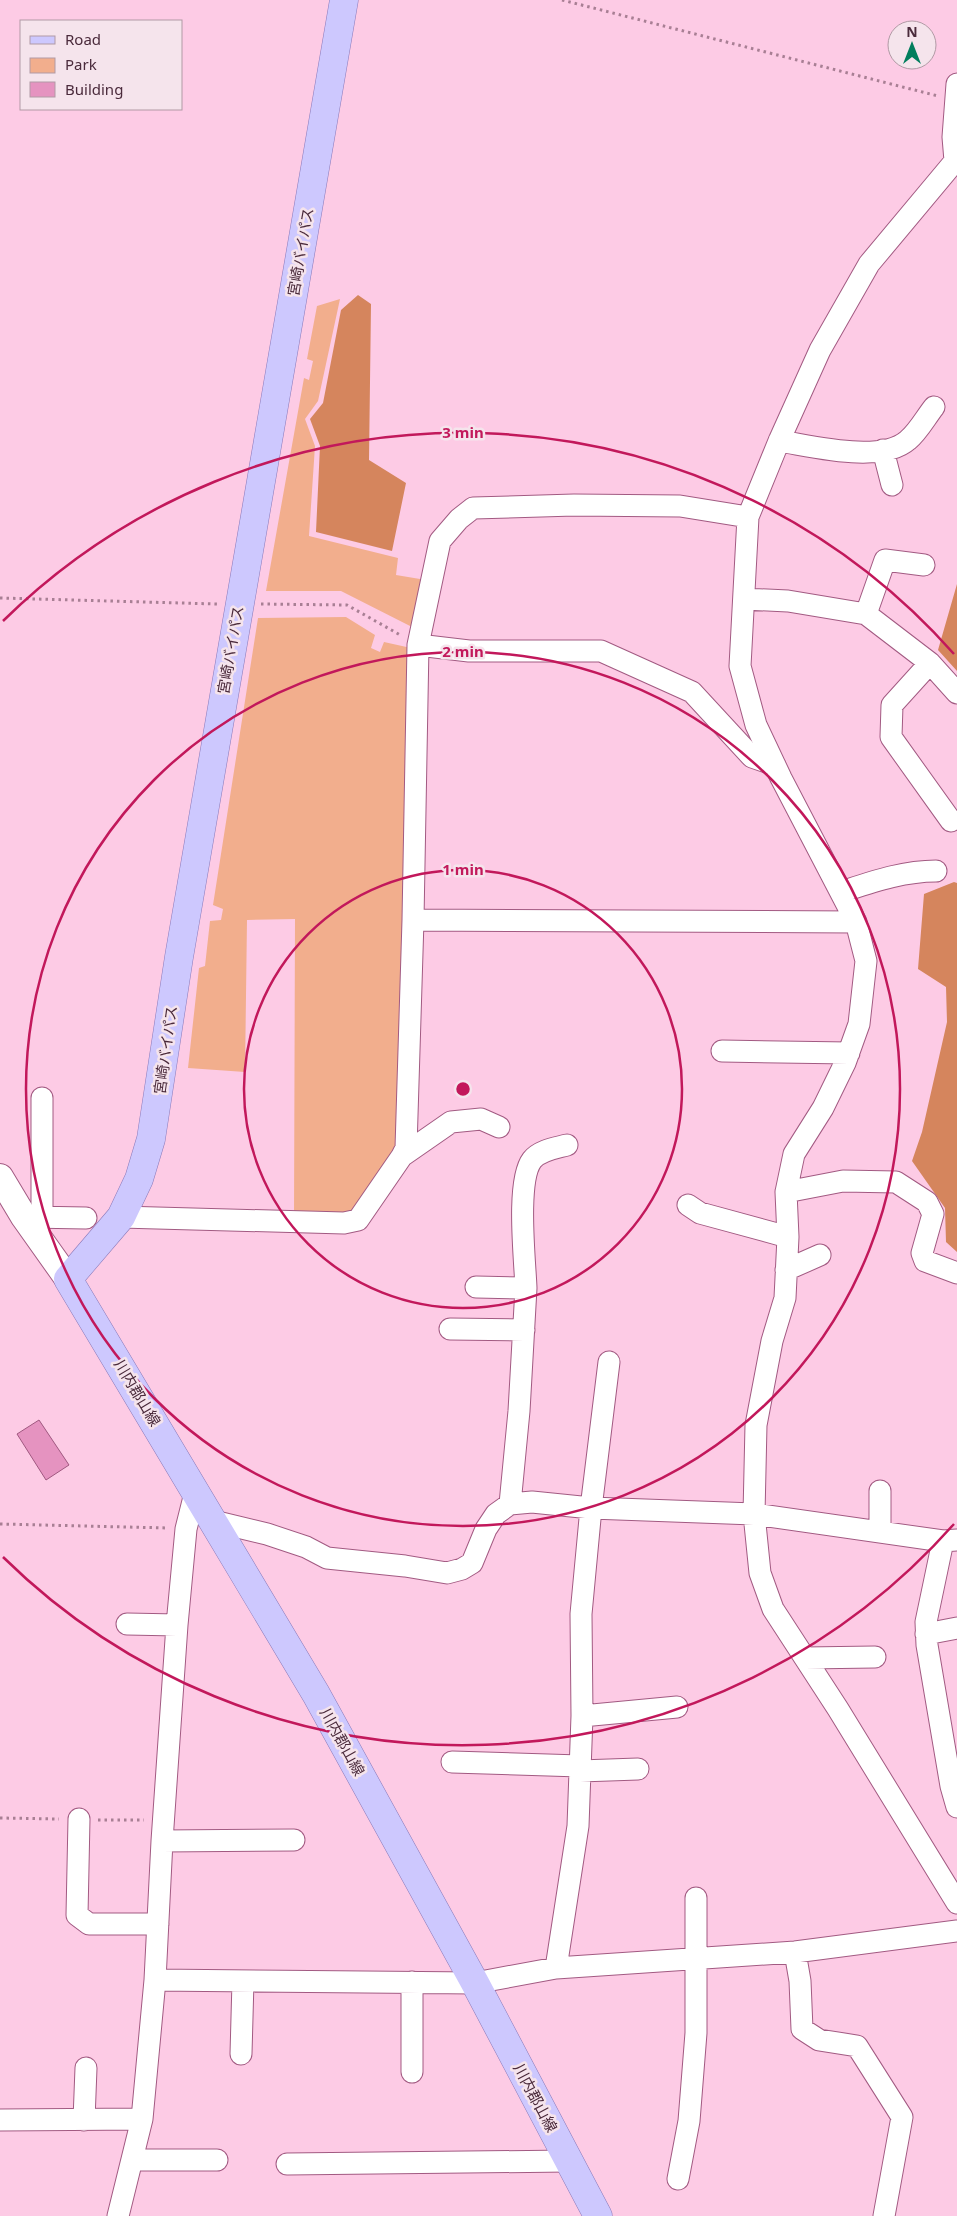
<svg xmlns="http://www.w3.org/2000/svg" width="957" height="2216" viewBox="0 0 957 2216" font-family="'Noto Sans','Noto Sans JP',sans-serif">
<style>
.green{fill:#f2ae8d}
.forest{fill:#d5855d}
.building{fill:#e593c0;stroke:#a05880}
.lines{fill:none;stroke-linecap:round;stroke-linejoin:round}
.minor-casing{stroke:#a25a82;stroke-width:23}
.tertiary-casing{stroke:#a25a82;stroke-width:28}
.primary-casing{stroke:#8979b9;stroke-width:29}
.path{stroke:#a87f94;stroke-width:3;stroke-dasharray:2.5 4;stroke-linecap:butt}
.minor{stroke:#fff;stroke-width:21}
.tertiary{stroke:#fff;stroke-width:26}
.primary{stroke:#cdc8fe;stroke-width:28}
.ring{fill:none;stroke:#c2185b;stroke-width:2.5}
.labels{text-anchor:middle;stroke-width:5;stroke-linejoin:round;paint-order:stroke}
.street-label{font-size:15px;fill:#4a2a3b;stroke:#f5e4ec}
.centre{fill:#c2185b;stroke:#f5e4ec;stroke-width:2.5}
.ring-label{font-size:15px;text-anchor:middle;font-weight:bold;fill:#c2185b;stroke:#f5e4ec;stroke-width:5;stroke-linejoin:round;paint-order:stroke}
</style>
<rect width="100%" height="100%" fill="#fdcbe5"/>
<!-- green -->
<path class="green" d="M340,299l-22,102 -13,18 10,27 -6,90 89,22 -2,17 30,5 -12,48 -73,-37h-75l38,-213 5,2 4,-19 -6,-2 10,-53z
M346,617l29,18 -4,13 9,4 4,-10 27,6 -13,493 -43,72 -61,2 1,-296 -48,1 -2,152 -57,-4 11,-100 6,-2 5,-45 11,-1 2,-11 -10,-4 45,-287z"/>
<!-- forest -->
<path class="forest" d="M358,295l13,9 -2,156 37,23 -14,68 -76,-19 4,-86 -10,-27 13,-16 18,-93z
M957,584v87l-19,-21z
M954,882l3,1v369l-11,-10 -1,-34 -33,-47 10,-29 25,-110 -1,-35 -28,-18 6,-75z"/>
<!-- building -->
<path class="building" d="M39,1420l30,45 -23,15 -29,-46z"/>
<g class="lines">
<defs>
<path id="minor" d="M957,84l-4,53 2,24 2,2
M955,161l-86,103 -49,86 -41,91 -31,76 -8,149 16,59 25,53 75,144 10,39 -7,63 -14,39 -22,45 -29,46 -8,38 2,45 -3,61 -13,43 -16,84 -2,89 6,59 13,36 65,100 119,194
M779,441c33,5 102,23 129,-1 10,-8 18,-23 26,-33
M883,450l9,35
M744,599l44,2 78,13 64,49 27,30
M866,614l19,-54 39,5
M418,645l51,6h132l91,41 60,65 23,8
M930,663l-38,42 -1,32 60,84
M841,892c31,-10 62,-21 95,-21
M413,920l443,2
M722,1051l127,2
M402,1156l49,-34 30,-3 18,8
M786,1192l57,-11 53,1 31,20 6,12 -11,39 3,8 32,12
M688,1205l12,8 88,24
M29,1217l57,1
M42,1217v-119
M121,1217l223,6 14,-3 44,-64 4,-8 7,-228 5,-275 22,-104 19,-22 14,-11 101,-3 106,1 68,11
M786,1270l34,-15
M476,1287l50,1 -7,123 -9,93
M526,1288c-1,-27 -10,-107 6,-128 8,-10 24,-12 35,-15
M450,1329l74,1
M880,1491v41
M213,1521l54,13 39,13 21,11 78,8 42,7 15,-4 10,-6 14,-34 10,-15 14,-10 22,-2 59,6 163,6 189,27 14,-1
M943,1541l-17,81 1,23 24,141 6,21
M127,1624l50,1
M926,1634l31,-6
M805,1658l70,-1
M582,1716l95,-9
M452,1762l128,4
M580,1771l58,-2
M79,1819l-2,96 12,9h69
M162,1841l132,-1
M795,1952l5,29 2,48 17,11 38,6 45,71 -18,99
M556,1968l22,-142 4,-110 -1,-102 10,-106 18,-146
M155,1980l320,3 81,-15 239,-16 162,-21
M412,1982v90
M241,2054l2,-73
M0,2120l142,-1
M84,2120l2,-52
M132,2160h85
M287,2164l281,-3
M678,2179l11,-58 7,-88v-135
M118,2216l24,-97 13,-139 7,-139 15,-216 9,-96 10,-40"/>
<path id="tertiary" d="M0,1177l24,40 44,62"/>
<path id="primary" d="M344,0l-165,957 -28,182 -12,40 -18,38 -53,62 248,415 159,289 123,233"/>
</defs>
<!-- minor casing -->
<use href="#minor" class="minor-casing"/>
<!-- tertiary casing -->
<use href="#tertiary" class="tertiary-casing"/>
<!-- primary casing -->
<use href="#primary" class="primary-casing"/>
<!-- path -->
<path class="path" d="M562,0l376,96
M0,598l217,6
M261,604l86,1 55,31
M0,1524l168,4
M0,1818l59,1
M98,1820h46"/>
<!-- minor -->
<use href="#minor" class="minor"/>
<!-- tertiary -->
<use href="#tertiary" class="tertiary"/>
<!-- primary -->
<use href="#primary" class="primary"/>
</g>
<!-- distance rings -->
<g class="ring">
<circle cx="463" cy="1089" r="219"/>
<circle cx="463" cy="1089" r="437"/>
<path d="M954 1524A656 656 0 0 1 3 1557M3 621A656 656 0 0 1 954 654"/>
</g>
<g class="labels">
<!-- street labels -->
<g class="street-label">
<text transform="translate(301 252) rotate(-80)" y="5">宮崎バイパス</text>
<text transform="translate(231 650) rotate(-80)" y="5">宮崎バイパス</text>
<text transform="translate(166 1050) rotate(-82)" y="5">宮崎バイパス</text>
<text transform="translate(137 1393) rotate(59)" y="5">川内郡山線</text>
<text transform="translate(342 1742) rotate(61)" y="5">川内郡山線</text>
<text transform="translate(535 2098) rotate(62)" y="5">川内郡山線</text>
</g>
</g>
<circle cx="463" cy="1089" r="8" class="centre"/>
<g class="ring-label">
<text x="463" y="438">3 min</text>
<text x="463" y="657">2 min</text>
<text x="463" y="875">1 min</text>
</g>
<!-- legend -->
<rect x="20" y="20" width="162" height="90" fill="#f5e4ec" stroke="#b19aa5"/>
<rect x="30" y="36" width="25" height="8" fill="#cdc8fe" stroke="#b19aa5"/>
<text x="65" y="45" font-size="15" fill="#4a2a3b">Road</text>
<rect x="30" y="58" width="25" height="15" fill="#f2ae8d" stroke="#b19aa5"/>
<text x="65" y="70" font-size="15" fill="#4a2a3b">Park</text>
<rect x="30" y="82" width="25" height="15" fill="#e593c0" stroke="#b19aa5"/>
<text x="65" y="95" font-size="15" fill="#4a2a3b">Building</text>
<!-- north arrow -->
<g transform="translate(912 45)"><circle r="24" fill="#f5e4ec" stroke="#b19aa5"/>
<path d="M0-4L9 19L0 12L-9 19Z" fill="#027e5d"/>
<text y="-8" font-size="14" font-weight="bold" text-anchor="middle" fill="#4a2a3b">N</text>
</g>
</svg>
